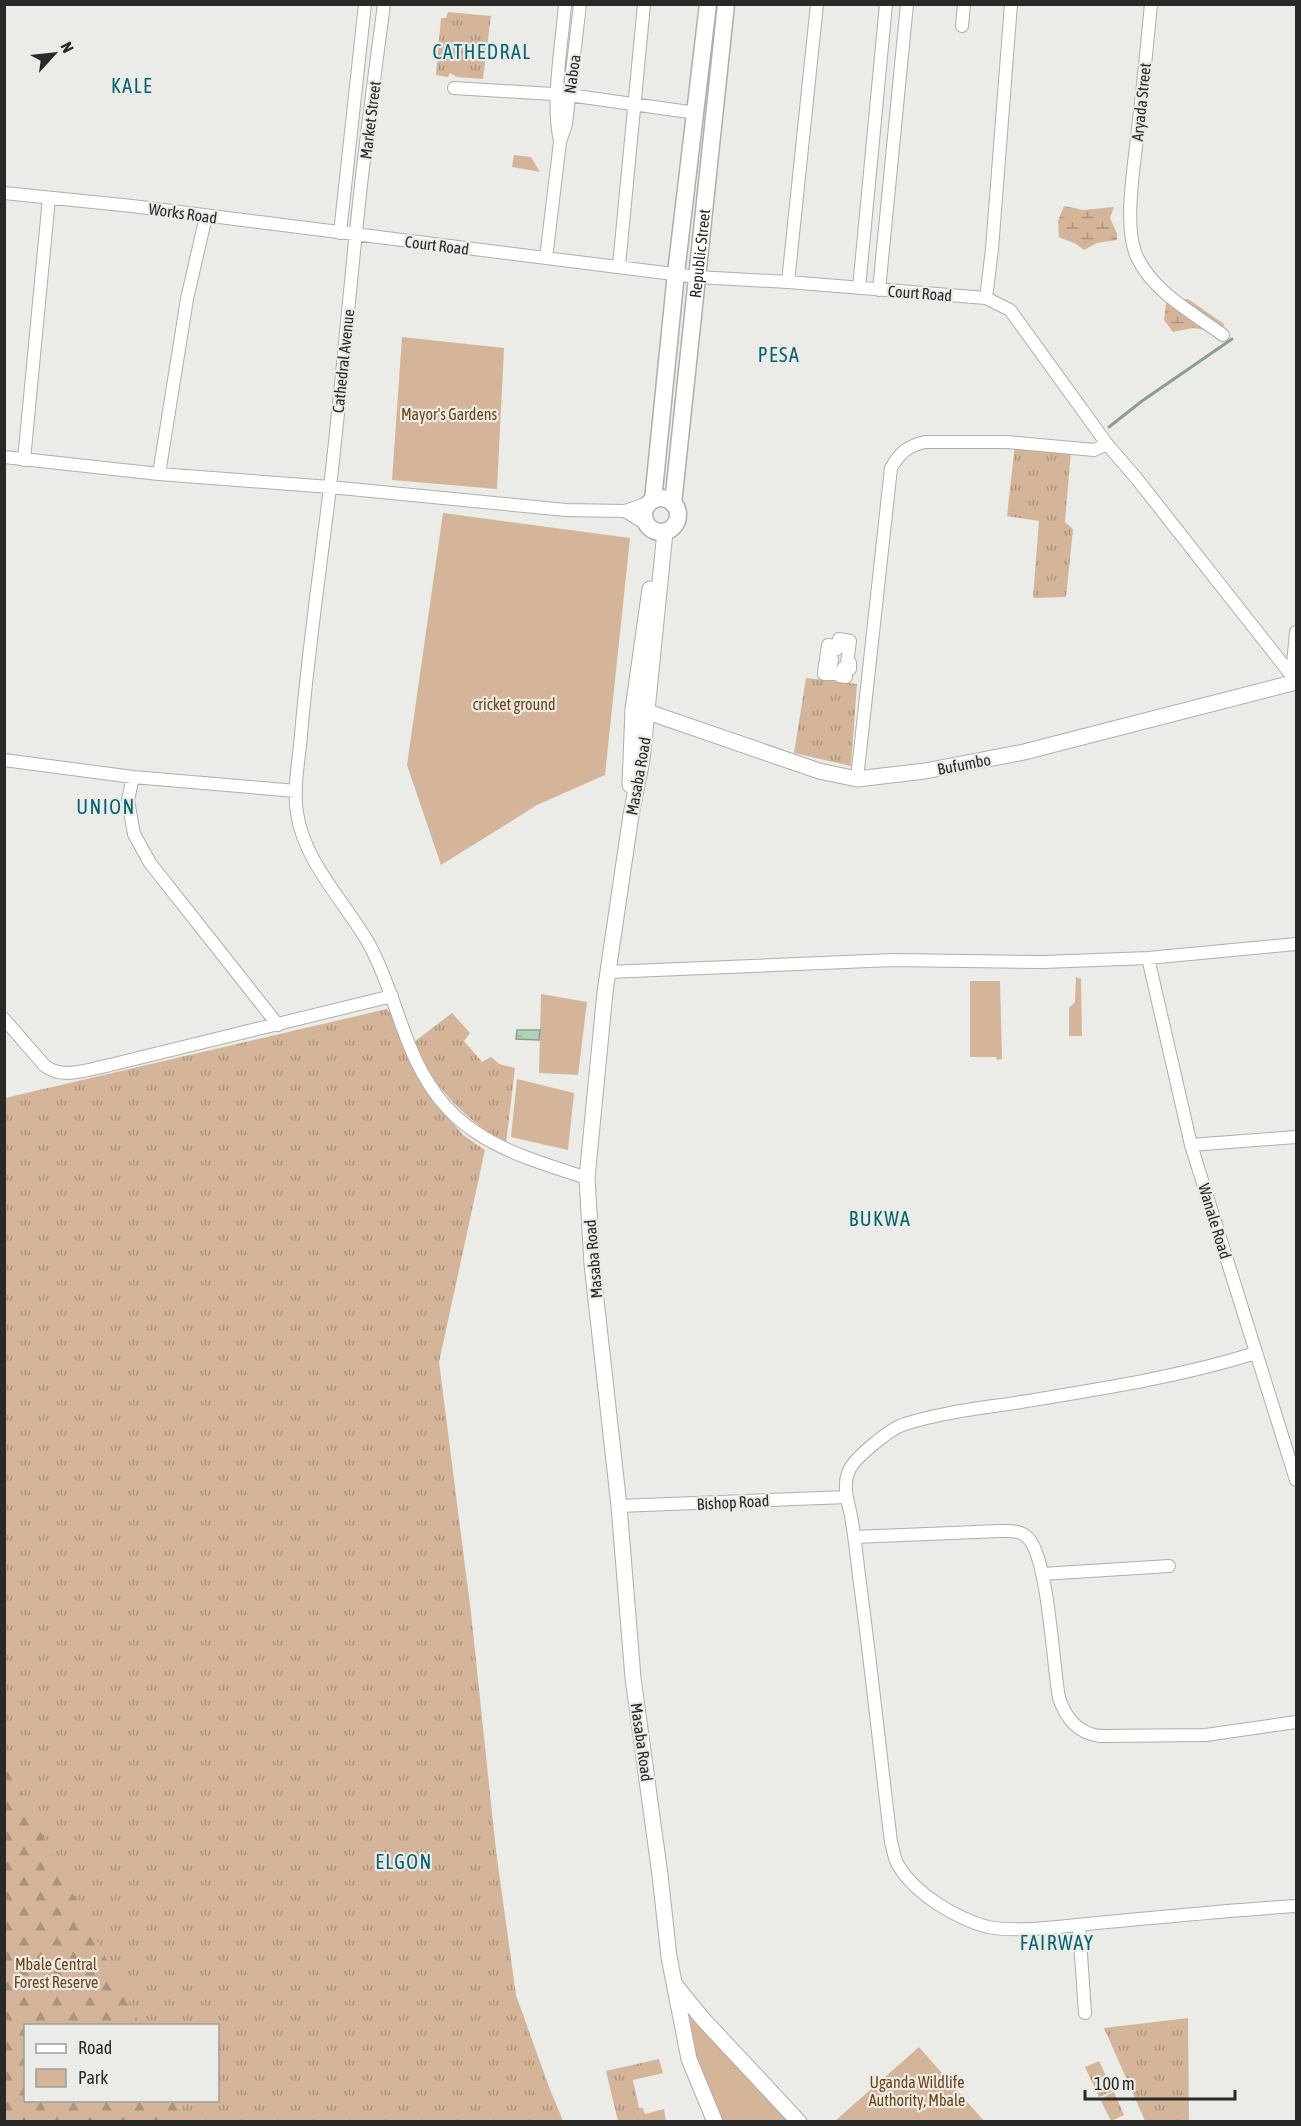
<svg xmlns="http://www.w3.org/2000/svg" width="1301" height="2126" viewBox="0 0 1301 2126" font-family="'Asap Condensed',sans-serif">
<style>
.grass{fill:url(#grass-tufts);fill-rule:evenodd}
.forest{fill:url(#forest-firs)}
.wetland{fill:url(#wetland-marsh)}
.green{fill:#d4b599}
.water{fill:url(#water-ripples);stroke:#88a08c;stroke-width:1.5}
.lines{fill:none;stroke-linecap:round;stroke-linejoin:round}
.stream{stroke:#88a08c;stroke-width:3}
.minor-casing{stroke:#aeaeaa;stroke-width:14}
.tertiary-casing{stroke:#aeaeaa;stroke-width:17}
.secondary-casing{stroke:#aeaeaa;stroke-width:19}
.minor{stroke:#fff;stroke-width:12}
.tertiary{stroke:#fff;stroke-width:15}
.secondary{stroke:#fff;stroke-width:16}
.labels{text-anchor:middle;stroke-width:4.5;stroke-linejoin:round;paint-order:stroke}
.street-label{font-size:16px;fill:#292a28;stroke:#ebebe7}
.park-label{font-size:16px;fill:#6e4313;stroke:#ebebe7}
.quarter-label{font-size:20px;letter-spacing:1.5px;fill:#036373;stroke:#ebebe7}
</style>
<defs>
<pattern id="grass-tufts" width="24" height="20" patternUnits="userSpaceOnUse" patternTransform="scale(1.5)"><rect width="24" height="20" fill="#d4b599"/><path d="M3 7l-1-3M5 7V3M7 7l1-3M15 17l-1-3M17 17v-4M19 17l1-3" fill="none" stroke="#ac937d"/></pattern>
<pattern id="forest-firs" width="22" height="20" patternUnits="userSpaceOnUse" patternTransform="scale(1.5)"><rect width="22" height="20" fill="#d4b599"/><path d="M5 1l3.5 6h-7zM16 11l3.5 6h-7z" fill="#ac937d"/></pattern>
<pattern id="wetland-marsh" width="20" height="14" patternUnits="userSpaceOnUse" patternTransform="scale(1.5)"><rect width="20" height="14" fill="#d4b599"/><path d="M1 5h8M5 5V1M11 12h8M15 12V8" fill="none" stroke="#ac937d"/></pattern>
<pattern id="water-ripples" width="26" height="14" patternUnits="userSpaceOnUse" patternTransform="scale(1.5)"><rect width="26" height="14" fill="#b0d3b7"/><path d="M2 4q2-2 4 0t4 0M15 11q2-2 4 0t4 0" fill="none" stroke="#97b59d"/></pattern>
</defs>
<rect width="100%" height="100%" fill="#ebebe7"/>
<!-- grass -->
<path class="grass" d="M448,12l43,4 -8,63 -26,-2 -7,-4 -2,4 -12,-2 5,-57h5z
M1015,444l56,7 -6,71 8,7 -7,68 -33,1 6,-77 -32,-5z
M806,678l51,6 -6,82 -57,-13z
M387,1009l5,7 19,48 26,40 26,31 22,15 -46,212 32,251 25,238 20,144 33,92 14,34h-539l-19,-39v-984zM26,2026h192v74h-192z
M452,1013l18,20 -6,8 18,21 9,-5 8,7 16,4 -9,75c-28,-15 -56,-40 -74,-67 -7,-10 -12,-23 -18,-34z
M1188,2018l1,103h-44l-41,-93z
M659,2059l4,14 -30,7 6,28h4l2,6 19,-5 2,12h-48l-12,-50z
M1099,2061l14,30 -14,6 -14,-30z
M1114,2092l10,23 -13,6 -11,-22z"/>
<!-- forest -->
<path class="forest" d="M4,1759l136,266 -114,1v74l152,1 10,20h-183z"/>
<!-- wetland -->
<path class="wetland" d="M1064,206l20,4 30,-3 -4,11 7,16v6l-20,3 -13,7 -8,-6 -17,-7 -1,-16z
M1188,299l36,25 -2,8 -29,-4 -20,4 -9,-12 2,-17z"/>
<!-- green -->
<path class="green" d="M514,155l17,2 9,15 -28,-5z
M402,337l102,11 -7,141 -105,-9z
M443,513l187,25 -25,237 -68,30 -96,60 -34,-100z
M1076,977l5,2 1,57h-13v-28l6,-6z
M970,981h30l2,78 -5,1 -1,-3h-26z
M541,994l46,8 -9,73 -39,-2z
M517,1079l57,14 -6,57 -57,-13z
M685,2012l105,109h-69l-23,-58z
M919,2047l65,74h-149z"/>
<!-- water -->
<path class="water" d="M517,1030h23l-1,10 -23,-1z"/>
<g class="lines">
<!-- stream -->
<path class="stream" d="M1109,427l33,-26 90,-62"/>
<defs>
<path id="minor" d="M384,4c-9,70 -19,139 -26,209 -11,102 -19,205 -32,307 -9,71 -19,143 -25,215 -2,25 -8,53 -4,78 7,49 48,89 72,131 17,31 26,65 39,98 36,92 92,108 179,136
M1151,4c-4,42 -8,83 -13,124 -3,35 -16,101 0,131 17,34 55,54 85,76
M962,26l2,-22
M454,88l115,7 127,18
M560,141c-9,-40 2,-96 5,-137
M4,193l128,13 565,71 91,5 198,16 24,12 97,134 30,35 159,202
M340,233l25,-229
M546,258l14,-116 6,-18 14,-120
M619,266l25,-262
M788,282l29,-278
M859,288l27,-284
M879,290l28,-286
M986,298l6,-49 19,-245
M4,457l155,17 171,13 236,23 59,1 23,-8
M24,460l25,-262
M159,474l28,-175 19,-83
M625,511l21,13
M824,674l1,-10 6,1 1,-6 -6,-1 2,-13 6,1v3h3l2,-10 11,2 -3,22h3v6l-7,-1v2l3,1v6l-6,-1v-2h-16
M1292,675l4,-43
M4,760l129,17 163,14
M133,777l-5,23 6,34 16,29 128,162
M857,779l34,-311c9,-15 16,-22 34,-26h82l87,8 13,-6
M1148,958l43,187 105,335
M608,972l285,-12 151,2 104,-4 148,-14
M4,1019l41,47c18,14 44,3 65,-1l282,-69
M1191,1145l105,-8
M1256,1353c-77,24 -156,36 -235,49 -38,6 -79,10 -116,22 -14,4 -53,35 -57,49 -6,16 2,33 4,49 3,18 5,36 7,54 12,88 21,177 32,266 2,6 3,15 6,21 16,30 60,56 91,64 30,6 79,-1 109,-4 67,-6 133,-13 199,-17
M619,1506l228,-9
M854,1537l146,-6c10,0 19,-1 27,6 21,17 26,129 32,161 7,20 18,35 41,38l106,-1 90,-13
M1042,1574l127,-8
M1079,1925l6,88"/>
<path id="tertiary" d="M665,532l-23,228 -11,55 -26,177 -18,186 5,86 27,242 14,172 27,197 9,82 20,102 26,63
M633,709l15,3 171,59 38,8 68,-8 99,-19 272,-70
M630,785l3,-76 17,-120
M675,1985l27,33 97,104"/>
<g id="secondary">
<circle cx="661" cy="515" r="17"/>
<path d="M653,500l23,-227 32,-269"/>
<path id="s1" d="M673,504l53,-500"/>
</g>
</defs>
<!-- minor casing -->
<use href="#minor" class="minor-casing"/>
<!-- tertiary casing -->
<use href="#tertiary" class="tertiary-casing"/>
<!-- secondary casing -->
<use href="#secondary" class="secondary-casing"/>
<!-- minor -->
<use href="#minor" class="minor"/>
<!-- tertiary -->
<use href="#tertiary" class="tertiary"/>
<!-- secondary -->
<use href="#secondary" class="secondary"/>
</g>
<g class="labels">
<!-- street labels -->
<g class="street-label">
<text transform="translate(572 74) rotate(-82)" y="6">Naboa</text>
<text transform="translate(1141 102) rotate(-84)" y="6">Aryada Street</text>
<text transform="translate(370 120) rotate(-83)" y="6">Market Street</text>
<text transform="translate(183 213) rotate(8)" y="6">Works Road</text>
<text transform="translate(437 245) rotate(7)" y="6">Court Road</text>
<text dy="6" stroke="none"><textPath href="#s1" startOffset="252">Republic Street</textPath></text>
<text transform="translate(920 293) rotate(4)" y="6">Court Road</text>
<text transform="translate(343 361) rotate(-84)" y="6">Cathedral Avenue</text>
<text transform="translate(964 764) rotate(-11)" y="6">Bufumbo</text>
<text transform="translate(638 776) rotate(-80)" y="6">Masaba Road</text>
<text transform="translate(1215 1221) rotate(73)" y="6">Wanale Road</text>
<text transform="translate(593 1259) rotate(-95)" y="6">Masaba Road</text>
<text transform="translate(733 1502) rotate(-3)" y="6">Bishop Road</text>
<text transform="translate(642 1742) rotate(82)" y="6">Masaba Road</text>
</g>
<!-- park labels -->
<g class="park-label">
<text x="449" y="420">Mayor's Gardens</text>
<text x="514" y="710">cricket ground</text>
<text x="56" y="1970">Mbale Central<tspan x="56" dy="18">Forest Reserve</tspan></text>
<text x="917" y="2088">Uganda Wildlife<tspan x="917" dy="18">Authority, Mbale</tspan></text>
</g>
<!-- quarter labels -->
<g class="quarter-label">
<text x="482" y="59">CATHEDRAL</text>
<text x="132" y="93">KALE</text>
<text x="779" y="362">PESA</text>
<text x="106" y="814">UNION</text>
<text x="880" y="1226">BUKWA</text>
<text x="404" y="1869">ELGON</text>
<text x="1057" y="1950">FAIRWAY</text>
</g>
</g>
<!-- border -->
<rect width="1301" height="2126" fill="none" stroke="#292a28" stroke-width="12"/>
<!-- legend -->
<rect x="24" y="2024" width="195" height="78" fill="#ebebe7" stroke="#9d9e9b" stroke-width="1.5"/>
<rect x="36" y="2044" width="30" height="9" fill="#ffffff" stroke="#9d9e9b" stroke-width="1.5"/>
<text x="78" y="2054" font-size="18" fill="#292a28">Road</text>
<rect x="36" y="2069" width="30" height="18" fill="#d4b599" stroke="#9d9e9b" stroke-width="1.5"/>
<text x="78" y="2084" font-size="18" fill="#292a28">Park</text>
<!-- north arrow -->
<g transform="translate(54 54) rotate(63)" stroke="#ebebe7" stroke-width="4.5" paint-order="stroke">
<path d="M0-4.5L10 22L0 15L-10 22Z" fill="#292a28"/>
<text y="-9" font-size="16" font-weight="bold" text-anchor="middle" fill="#292a28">N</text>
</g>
<!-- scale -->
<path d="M1085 2090v9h150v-9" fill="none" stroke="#292a28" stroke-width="3"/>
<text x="1094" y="2090" font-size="18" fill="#292a28" stroke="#ebebe7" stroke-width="4.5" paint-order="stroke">100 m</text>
</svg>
